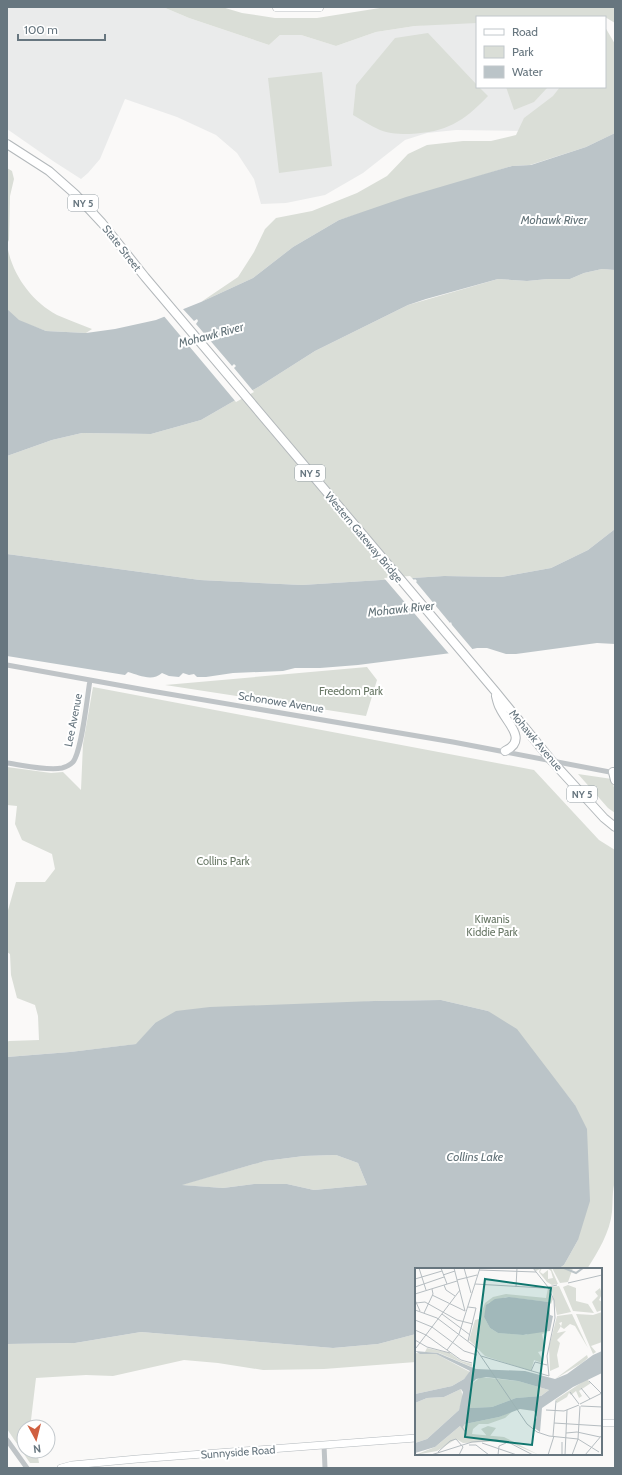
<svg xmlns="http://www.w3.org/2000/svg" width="622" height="1475" viewBox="0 0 622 1475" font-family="Cabin,sans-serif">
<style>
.built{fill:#eaebeb}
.green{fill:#daded7}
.water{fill:#bbc4c8;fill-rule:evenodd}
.pier{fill:#faf9f8}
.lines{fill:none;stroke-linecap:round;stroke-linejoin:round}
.secondary-casing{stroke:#b2b8bc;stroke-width:8}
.primary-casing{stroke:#b3b8bb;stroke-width:10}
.highway-casing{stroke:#b5b9bc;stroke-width:10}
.street{stroke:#bfc4c7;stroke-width:5}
.secondary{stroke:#fff;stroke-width:7}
.primary{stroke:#fff;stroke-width:8}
.highway{stroke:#fff;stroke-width:9}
.labels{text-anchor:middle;stroke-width:4;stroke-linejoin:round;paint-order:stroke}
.shield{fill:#fff;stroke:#959fa5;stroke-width:1}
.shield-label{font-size:10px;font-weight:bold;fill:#67767f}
.street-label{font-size:11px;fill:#67767f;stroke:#fff}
.park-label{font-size:11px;fill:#697866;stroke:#fff}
.water-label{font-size:12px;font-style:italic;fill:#637379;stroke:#fff}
.inset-river{fill:none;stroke:#bbc4c8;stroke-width:2}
.inset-road{fill:none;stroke:#b6bdc1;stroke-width:1}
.view{fill:#0f766e;fill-opacity:0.15;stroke:#0f766e;stroke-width:2}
.inset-edge{fill:none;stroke:#67767f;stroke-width:2}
</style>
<rect width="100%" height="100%" fill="#faf9f8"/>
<!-- built -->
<path class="built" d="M7,7h156l26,11 80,27 11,-10h21l35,11 40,-14 39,-6 62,-7v68h100l-52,44 -69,-1 -29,3 -22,7 -42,33 -38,22 -39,8 -25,1 -7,-25 -17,-26 -21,-18 -39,-18 -52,-18 -25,60 -12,14 -7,6 -28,-18 -46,-32z"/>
<!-- green -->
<path class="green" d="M163,7h59l20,6 33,5h42l69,-11h229v16l-10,-6h-128v6l-62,3 -39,6 -40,14 -35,-11h-21l-11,10 -80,-27z
M605,27l10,17v89l-29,14 -56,18 -18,1 -173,54 -46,27 -40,31 -52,24 37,-25 16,-25 11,-23 11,-11 36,-7 45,-18 30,-17 21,-22 19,-9 36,-4h28l25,-6 8,-17 29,-22 7,-9h45z
M428,33l49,52v2h2l9,9c-25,26 -41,36 -78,38 -9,0 -21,0 -30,-4 -9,-4 -18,-10 -27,-15l3,-30 39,-47z
M322,72l10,94 -53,7 -11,-95z
M506,87h42l-14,15 -20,8z
M7,168l5,3 2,8 -4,17 -1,44 -2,4c4,29 24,57 50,71 11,5 23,9 35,14l-6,4 -40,-2 -27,-10h-12z
M602,269l13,1v259l-27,21 -37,18 -50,9 -57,-1 -142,9 -102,-5 -193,-26v-98l45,-16 30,-7 69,1 50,-14 59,-34 55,-35 93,-46 90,-26 29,2 21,-2h22l14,-6z
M367,667l10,13 -11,36 -201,-31z
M93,687l441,83 65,70 16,10v331c-3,10 -2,20 -3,31 -2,20 -14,40 -25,57h-29l6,-4 14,-25 -3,-135 -31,-39 -56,-55 -47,-11 -67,1 -219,22 -18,21 -67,8 -63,5v-15l2,-1 30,-1 -1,-24 -3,-11 -18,-7 -6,-23 -1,-21 -3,-2v-38l9,-32h29l10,-13 -3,-15 -30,-14 -7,-16 2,-18 -10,-1v-38l44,6 12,-1 18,18 2,-46z
M578,774l34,5 3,13v21l-7,-5z
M336,1155l22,8 9,22 -53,5 -27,-6h-33l-31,4 -43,-3 85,-24 39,-5z
M141,1332l192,16 45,-4 38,-10v28l-92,7 -61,1 -45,-7 -34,-3 -71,16 -27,-1 -50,3 -5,42 1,7h-8v24h13l2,12h-9l-23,-34v-85l68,-1z"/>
<!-- water -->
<path class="water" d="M615,133v137l-13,-1 -18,4 -14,6h-22l-21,2 -29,-2 -72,20 -18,6 -93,46 -55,35 -59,34 -50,14 -69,-1 -30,7 -45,16v-147l12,11 27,11 40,2 29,-4 41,-9 45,-18 52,-24 40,-31 46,-27 67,-23 106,-31 19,-1 55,-18z
M615,529v115l-18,-1 -81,11h-10l-19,-6h-10l-18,4 -101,13 -38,3h-25l-12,3 -50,2 -27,4h-9l-3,-3 -5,1 -6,-2 -4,4 -10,-1 -7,-3c-10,9 -23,2 -34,-1l-3,3 -118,-19v-102l193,26 102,5 142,-9 57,1 50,-9 37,-18z
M441,1000l47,11 29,18 58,76 12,24 3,72 -12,39 -14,25 -6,4h-142v65l-38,10 -45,4 -192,-16 -66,11 -68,1v-287l63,-5 66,-8 19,-21 21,-12 34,-4 164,-6zM336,1155l22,8 9,22 -53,5 -27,-6h-33l-31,4 -41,-3 83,-24 39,-5z"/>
<!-- pier -->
<path class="pier" d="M182,308l12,13 3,-2 1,2 -2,3 36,42 2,-2 2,2 -2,2 20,24 -18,10 -73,-87z
M410,576l4,4 1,-1 2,2 -1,1 34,41 1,-1 1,3 22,26 -24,4 -66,-77z"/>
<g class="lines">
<defs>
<path id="secondary" d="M601,1423h14
M61,1468l11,-3 65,-6 279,-21"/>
<path id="primary" d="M7,144l42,27 26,23 27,29 43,54 350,414 56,69 53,58 11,9
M496,696c1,4 2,9 4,12 6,14 29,32 5,43
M613,772l2,8"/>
<path id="highway" d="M277,7h42"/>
</defs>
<!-- secondary casing -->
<use href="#secondary" class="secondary-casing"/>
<!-- primary casing -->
<use href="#primary" class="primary-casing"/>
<!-- highway casing -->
<use href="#highway" class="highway-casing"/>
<!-- street -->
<path class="street" d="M7,665l144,26 302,51 162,31
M7,763c16,2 39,8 55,5 4,-1 9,-4 11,-6 9,-12 14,-64 17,-82
M7,1440l20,28
M324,1445l1,23"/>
<!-- secondary -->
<use href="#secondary" class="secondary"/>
<!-- primary -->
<use href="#primary" class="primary"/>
<!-- highway -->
<use href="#highway" class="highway"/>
</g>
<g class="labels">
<!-- shield labels -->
<g class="shield">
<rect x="68" y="195" width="30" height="16" rx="3"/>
<rect x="295" y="465" width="30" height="16" rx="3"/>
<rect x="567" y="786" width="30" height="16" rx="3"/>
</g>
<g class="shield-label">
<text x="83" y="207">NY 5</text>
<text x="310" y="477">NY 5</text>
<text x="582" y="798">NY 5</text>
</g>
<!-- street labels -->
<g class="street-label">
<text transform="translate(122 248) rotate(52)" y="4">State Street</text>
<text transform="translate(364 537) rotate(50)" y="4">Western Gateway Bridge</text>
<text transform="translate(281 702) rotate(9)" y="4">Schonowe Avenue</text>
<text transform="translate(73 720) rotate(-79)" y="4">Lee Avenue</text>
<text transform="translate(536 740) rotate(50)" y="4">Mohawk Avenue</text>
<text transform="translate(238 1452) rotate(-4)" y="4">Sunnyside Road</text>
</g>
<!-- park labels -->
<g class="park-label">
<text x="351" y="695">Freedom Park</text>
<text x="223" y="865">Collins Park</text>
<text x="492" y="923">Kiwanis<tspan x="492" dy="13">Kiddie Park</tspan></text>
</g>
<!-- water labels -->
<g class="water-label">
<text x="554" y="224">Mohawk River</text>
<text transform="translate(211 335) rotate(-15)" y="4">Mohawk River</text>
<text transform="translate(401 609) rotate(-6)" y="4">Mohawk River</text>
<text x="475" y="1161">Collins Lake</text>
</g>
</g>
<!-- overview -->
<g transform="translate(415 1268)">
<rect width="187" height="187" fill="#faf9f8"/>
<path d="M118,0h9l-2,4 3,2 5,-4v9l5,-1 -2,-7 -4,-3h4l7,16 -6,1 -5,-3 -8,-10 1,-3 -4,2zM137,0h21l-5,14 -8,1zM153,17l8,3v13l12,3 6,9 -21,-2 -10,-24zM144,18l12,26 -14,3 -6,-28zM133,20l5,11 -2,5 -2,-2 -43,-5 -18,6 -4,14 6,11 8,5 28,2 5,-3h17l-6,2 2,10 -2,7 -4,1 5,8 -1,3 -8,-3 -3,11 -46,-15 -16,-16 6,-20 4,-1 6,-16 8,-6 13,-3 40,4zM185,20l2,6 -3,6 3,2v8l-5,2 -5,-10 6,-6 -3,-4zM187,44v30l-11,4 5,6 -3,2 -17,-40 17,1zM157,46l16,34 -13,-22 -5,-2 -6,5 -3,-2 1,-5 -3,1 2,3 -4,7 9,-2 -9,9 3,3 -3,12 2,12 -9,4 -1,-24 8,-31zM12,80l23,5 11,8 11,3v3l-33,-14 -14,-1zM0,85l21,1 34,18 -6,7 -12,7 -37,8zM172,87l1,3 -6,5 -27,16zM66,109l37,4 31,9 -8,6 -25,2 -24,9 -23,1 2,-24zM172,111l4,4 -12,8 3,5 -3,2 -3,-7 -5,4 -2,-2 -2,4 -10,6 -2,-3zM46,121l2,9 -4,12 -32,29 -12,4v-40l12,-5 17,-1zM99,142l-9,8 -17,6h-9l-6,5 -1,5 32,3 35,18 -33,-14 -43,2 -7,-4 -19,12 -22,4 20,-8 25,-21 6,5 -3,-4 2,-3 34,-7zM73,158l8,2 -6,8h-3l-6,-7z" fill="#daded7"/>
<path d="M94,29l40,5 1,13 3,1 -3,15 -27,4 -25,-2 -8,-5 -6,-11 2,-12 9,-6zM0,83l23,2 38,16 49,2 30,8 12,-5 26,-19 9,-4v22l-29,14 -31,21 -2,24 -7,-5 4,-10 -3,-6 -14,-2 -21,8 -34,7 -2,3 5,9 -8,-10 -25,21 -20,6v-10l12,-4 32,-29 4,-18 -2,-3 -17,8 -17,1 -12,5v-9l37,-8 12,-7 6,-8 -34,-17h-16zM71,109l32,4 31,9 -8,6 -25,2 -24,9 -23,1 2,-24 5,-5z" fill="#bbc4c8" fill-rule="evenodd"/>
<path class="inset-river" d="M149,0l12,5 7,-5"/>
<path class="inset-road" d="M4,0l7,22M26,0l6,16M39,0l11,43M49,0l7,25M64,2l57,2M28,7l12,-4M0,11l27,-8M42,12l20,-5M153,15l34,-8M60,16l69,4 13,-3M29,17l2,5 9,6M0,19l29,-10M101,19l1,-19M0,26l42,-13M17,27l33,16M0,32l5,11M1,35l9,-1 32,18 16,4M53,39l8,1 -8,33M0,42l22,8 37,28 53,78 10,8 12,4M9,45l9,-19 -1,-5M27,46l28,21M0,52l17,7 32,24 13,4M0,62l11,5 35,25 11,3M44,66l21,-66M0,72l12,7 23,6M1,80l44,-58M32,82l12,-16M66,88l68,20 -2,-20 8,-38 -1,-18 -6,-13 -15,-19M116,103l4,-9 12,3M174,113l12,12M166,120l9,11M155,124l9,12M165,136l22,-11M166,138l21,1M131,142l18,1 15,-6M139,155l48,3M151,165l11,-1 23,5M134,168l29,3 21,13M138,168l3,-35M147,174v13M67,175l35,12M54,177h7l13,10M23,184l12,-11 6,-2 7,8 -4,8M16,187l41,-13 24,-2 12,2 25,13M83,187l1,-9 7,-3M133,187l6,-19M150,187l2,-45M157,187l6,-16 2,-33M170,187l17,-20"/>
<path class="view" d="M70,11l66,9 -19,157 -67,-8z"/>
<rect width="187" height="187" class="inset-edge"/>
</g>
<!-- border -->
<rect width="622" height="1475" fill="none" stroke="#67767f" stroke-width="16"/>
<!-- legend -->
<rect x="476" y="16" width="130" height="72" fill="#ffffff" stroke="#c2c8cc"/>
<rect x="484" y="29" width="20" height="6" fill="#ffffff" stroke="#c2c8cc"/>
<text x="512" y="36" font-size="12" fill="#67767f">Road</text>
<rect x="484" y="46" width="20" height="12" fill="#daded7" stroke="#c2c8cc"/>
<text x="512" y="56" font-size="12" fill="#67767f">Park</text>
<rect x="484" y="66" width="20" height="12" fill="#bbc4c8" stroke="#c2c8cc"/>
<text x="512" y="76" font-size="12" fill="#67767f">Water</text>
<!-- north arrow -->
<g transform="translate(36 1439) rotate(173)"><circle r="19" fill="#ffffff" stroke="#c2c8cc"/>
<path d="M0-3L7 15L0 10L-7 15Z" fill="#d06041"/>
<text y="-6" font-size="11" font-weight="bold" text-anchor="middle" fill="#67767f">N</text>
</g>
<!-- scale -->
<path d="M18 34v6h87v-6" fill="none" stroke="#67767f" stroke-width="2"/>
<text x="24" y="34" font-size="12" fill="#67767f" stroke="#ffffff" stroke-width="3" paint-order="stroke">100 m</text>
</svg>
